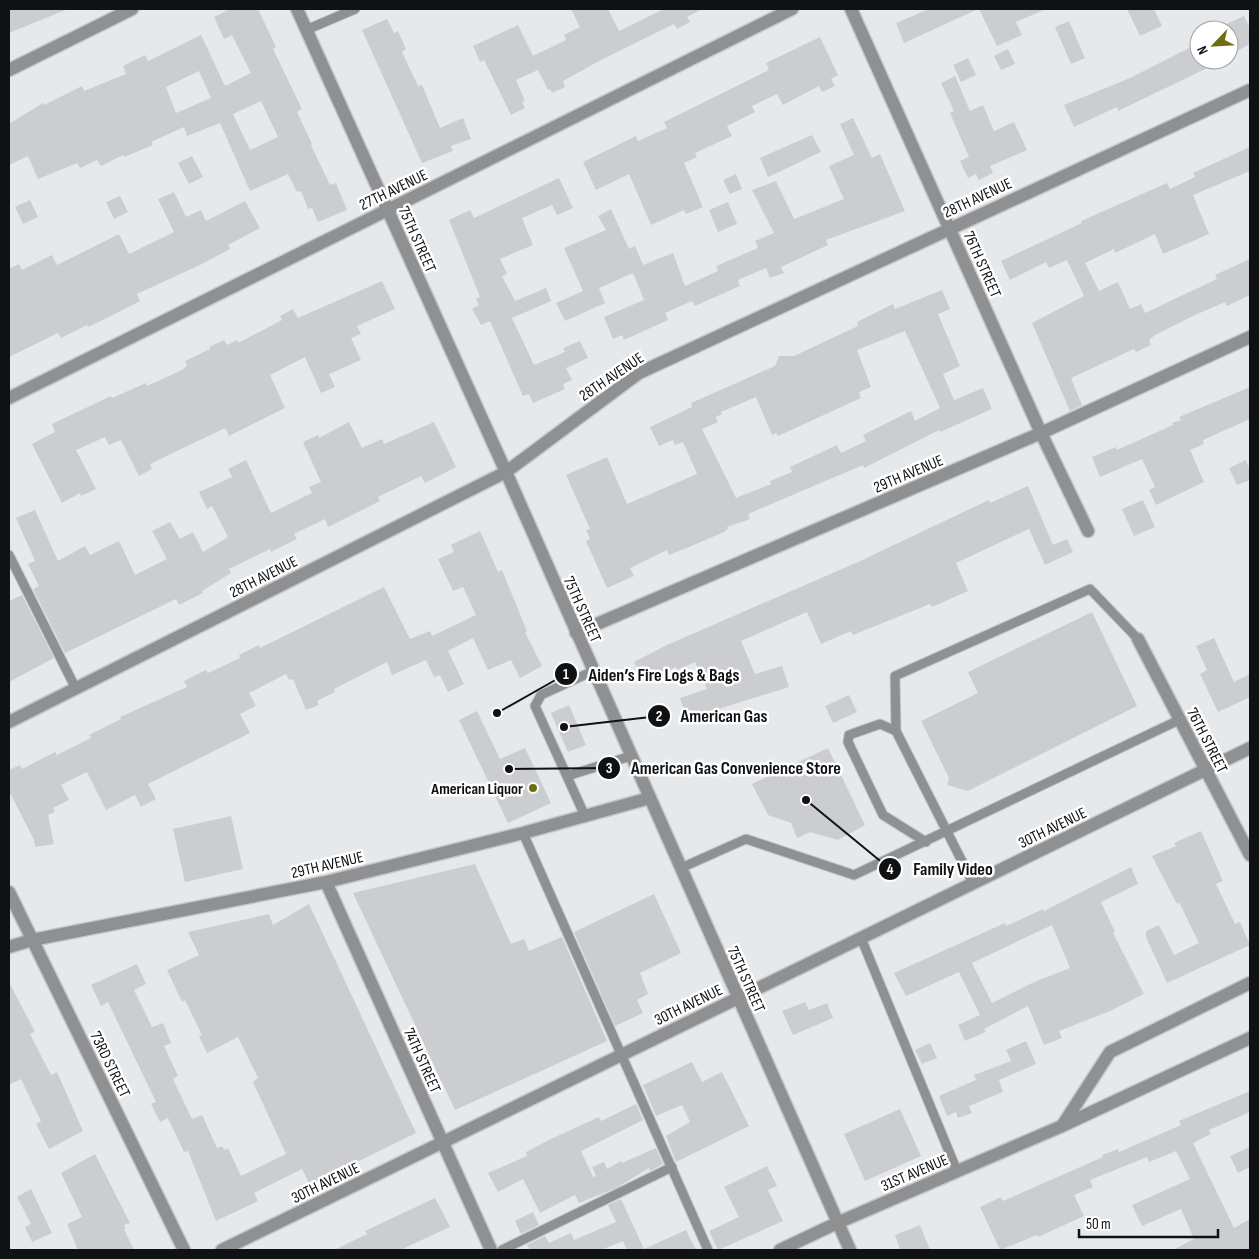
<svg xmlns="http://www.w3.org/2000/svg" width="1259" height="1259" viewBox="0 0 1259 1259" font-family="'Sofia Sans Condensed',sans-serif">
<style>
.building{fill:#cbcdd1;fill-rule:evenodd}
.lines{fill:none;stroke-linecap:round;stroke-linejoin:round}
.service-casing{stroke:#c4c6c9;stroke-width:11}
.minor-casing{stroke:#c4c6c9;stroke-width:15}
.tertiary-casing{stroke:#c4c6c9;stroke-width:15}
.service{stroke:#8f9091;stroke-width:9}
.minor{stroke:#8f9091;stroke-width:12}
.tertiary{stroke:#8f9091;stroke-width:12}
.poi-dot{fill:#6f6f11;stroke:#fff;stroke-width:2}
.labels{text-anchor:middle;stroke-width:5;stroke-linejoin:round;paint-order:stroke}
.street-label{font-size:16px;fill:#101112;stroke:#fff}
.poi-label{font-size:16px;font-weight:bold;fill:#101112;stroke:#fff;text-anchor:end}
.leader{fill:none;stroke:#101112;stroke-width:2}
.callout-dot{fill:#101112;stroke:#fff;stroke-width:2}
.mark-label{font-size:15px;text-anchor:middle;font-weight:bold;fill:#fff}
.callout-label{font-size:18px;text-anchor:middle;font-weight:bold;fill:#101112;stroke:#fff;stroke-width:5;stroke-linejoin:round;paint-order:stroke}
</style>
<rect width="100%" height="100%" fill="#e6e9ec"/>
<!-- building -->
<path class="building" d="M9,9h59l-59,24z
M230,9h28l18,38 -3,2 29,60 -5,3 15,32 -1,1 19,40 6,-2 11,27 -29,12 -6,-14 -4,1 -7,-18 -4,1 -9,-18 -38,17 -30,-68 -33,13 -3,-9 -33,15 2,3 -29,12 -1,-2 -22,11 -4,-6 -17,8 -3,-5 -39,16 -10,-23 -19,9v-41l34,-21 1,2 38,-19 2,5 42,-17 -3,-8 22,-11 3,6 53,-26 24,51 26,-13 -19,-38 -8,4 -10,-22zM199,71l12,27 -35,15 -10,-26zM261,101l17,36 -28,13 -17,-36z
M571,9h37l11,22 45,-22h38l-15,8 3,5 -13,7 -3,-5 -73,36 -38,21 2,6 -13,6 -2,-4 -2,1 -10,-20 -22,10 9,21 -3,1 3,6 -14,7 -27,-55 -4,2 -7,-16 45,-21 15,31 33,-16 -2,-5 16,-8z
M929,9h49l-74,34 -8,-20z
M979,9h67l-30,13 6,13 -25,11z
M1127,9h27l8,17 -22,10z
M1244,16l6,12v16l-15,8 -6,-13v-9h-5l-2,-4z
M387,19l7,14 4,-2 8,18 -4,3 16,34 4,-1 18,43 23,-10 8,21 -20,7 2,5 -31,12 -60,-133z
M1069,21l16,37 -14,6 -16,-37z
M820,37l18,38 -7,4 4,7 -13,6 -3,-6 -36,19 -6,-11 -25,12 3,6 -28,14 5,10 -37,17 2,4 -13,6 19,44 -17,7 -2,-4 -33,15 -22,-51 -33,16 -13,-28 53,-26 2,5 29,-13 -3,-6 105,-52 -3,-7z
M1199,43v17h25l-106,51 -1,-4 -43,20 -10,-22 66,-27z
M1008,49l7,15 -14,6 -7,-14z
M968,58l8,17 -15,7 -8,-17z
M955,76l15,35 13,-6 11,26 20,-9 13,28 -37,16 3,7 -14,7 -3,-6 -8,4 -8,-17 9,-4 -19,-44 4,-2 -13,-28z
M853,118l19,40 8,-4 25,57 -79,29 2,5 -47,22 3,6 -14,5 -4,-10 -28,12 2,6 -45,20 -3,-5 -27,12 3,7 -44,20 -2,-5 -9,4 -9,-22 40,-17 -11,-27 -34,15 6,15 -40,18 -9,-18 27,-12 -19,-43 42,-18 -8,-14 13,-7 18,40 6,-3 8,19 30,-12 12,33 33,-15 -2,-5 42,-18 -3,-7 19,-8 -22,-43 24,-9 18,38 50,-20 -15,-33 25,-11 -14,-31z
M812,135l9,17 -53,25 -8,-19z
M1250,147v24l-57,24 16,39 -46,20 -8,-20 -40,19 -1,-4 -29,14 14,28 19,-9 12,27 11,-5 4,9 72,-34 -2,-4 35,-16v36l-23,11 -2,-4 -32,14 -38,19 -6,5 2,5 -15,7 -2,-3 -63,29 11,27 -12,6 -38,-88 52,-27 -17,-36 -18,8 -3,-6 -36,18 -9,-19 81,-38 -1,-2 86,-38 3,6 25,-12 -2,-4z
M192,156l11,21 -14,7 -11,-21z
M736,174l6,15 -12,5 -7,-14z
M559,178l14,30 -16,7 -5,-10 -30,13 11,27 -33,14 7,15 -5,2 13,25 31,-13 5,13 -39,17 22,47 31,-13 -2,-4 17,-7 8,17 -22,10 6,12 -9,4 2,5 -32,14 -4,-9 -6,2 -33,-75 -9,4 -9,-16 7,-4 -3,-6 4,-2 -31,-77 21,-10 4,8z
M174,192l12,25 15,-7 5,11 39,-20 15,27 -32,17 2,4 -28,15 -65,30 3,7 -29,15 -23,11 -1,-2 -26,13 -3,-5 -49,24v-88l10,-5 3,6 30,-15 5,10 62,-31 10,20 45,-22 -16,-33z
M120,196l8,16 -14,7 -8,-17z
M30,200l8,17 -15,7 -8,-17z
M728,202l9,22 -19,8 -9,-22z
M382,281l13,28 -38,17 4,8 -10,4 10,22 -32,14 6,13 -14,6 -16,-36 -35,18 15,33 -56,28 -4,-8 -75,36 2,5 -13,7 -18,-36 -12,5 -4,-8 -29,13 20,39 -15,7 -1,-3 -18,10 -30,-59 23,-12 -3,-8 59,-28 1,2 34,-15 1,3 35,-16 5,-4 -2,-5 25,-12 -1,-2 15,-7 3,5 10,-5 1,3 44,-23 -2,-4 13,-7 5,9z
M942,290l8,19 -12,5 22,52 -17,8 11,26 29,-12 9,21 -52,23 -1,-2 -75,38 -1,-3 -115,49 2,5 -23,8 1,2 -4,3 -35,15 -20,8 -2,-5 -37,18 4,8 -27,12 -21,-47 4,-2 -4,-9 4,-1 -24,-54 41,-18 20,47 70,-30 -14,-32 -8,3 -2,-5 -14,6 -9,-19 42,-20 -1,-4 84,-37 4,-10h15l64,-30 -1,-4 36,-18 2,5zM905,331l35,77 -25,13 -4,-10 -48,24 3,6 -25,12 -4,-8 -47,22 2,5 -22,9 1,3 -35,14 -34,-69 16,-7 -2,-5 6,-3 -1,-2 35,-15 16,38 4,-2 2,3 83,-38 -2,-6 12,-5 -14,-37z
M1250,387v32l-47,21 1,4 -14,6 14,32 -48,23 -7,-15 6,-3 -13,-28 -42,18 -8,-20 24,-10 1,3 56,-25 -1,-2 9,-3 -2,-3z
M349,422l13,26 20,-9 2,5 50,-22 22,45 -31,16 -4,-7 -43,21 2,4 -52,26 -3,-8 -31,15 3,5 -26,13 -1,-3 -41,20 2,4 -29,18 1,2 -24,12 -3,-6 -111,54 -32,-64 6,-3 -11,-22 7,-3 -19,-43 19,-8 23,51 27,-15 5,9 29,-14 16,34 32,-16 -15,-28 18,-9 10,17 13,-7 10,20 25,-15 -16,-31 -5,3 -8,-17 33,-15 -4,-8 18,-9 25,53 41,-20 -3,-6 12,-5 -18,-40 15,-7 1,3z
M1246,460l4,11v9l-13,5 -8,-17z
M1028,486l25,59 14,-6 6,13 -28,13 -16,-36 -73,34 12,28 -36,16 -2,-3 -77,31 -2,-4 -30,13 -14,-32 -66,29 14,33 27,-8 7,21 -102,32 -7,-21 27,-9 -12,-27 -18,8 -1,-3 -33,15 -9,-20 33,-17 191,-83 114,-54 17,-8 1,3z
M1143,500l12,27 -21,9 -12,-27z
M480,531l18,41 4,-2 25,61 -2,1 17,34 -22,12 -9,-18 -23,10 -15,-32 -25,13 16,33 -16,8 -8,-17 -6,2 -8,-17 -34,15 -5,-13 -53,27 1,3 -18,9 2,4 -13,5 -13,-31 -4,1 -3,-6 -37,19 7,13 -16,8 10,19 -102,51 8,15 -15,8 -6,-12 -29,15 -19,-38 -26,13 8,15 -16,8 2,4 -7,3 6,29 -19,3 -1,-7 -25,-49v-21l11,-5 2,4 33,-17 2,3 34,-17 -2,-3 32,-16 -1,-2 67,-30 -3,-6 22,-11 2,3 32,-15 -1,-3 20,-10 1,3 124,-61 26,52 20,-8 2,5 44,-21 -13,-28 -10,4 -15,-32 16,-7 -3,-7z
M22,595l32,63 -45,24v-81z
M1092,612l45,94 -169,85 -21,-6 2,-7 -28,-57 57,-28 -10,-21z
M1214,638l20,44 16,-8v23l-32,15 -18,-38 7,-4 -11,-24z
M849,695l8,17 -24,11 -8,-17z
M569,705l17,40 -18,7 -17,-39z
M477,711l23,48 25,-11 26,55 -43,20 -49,-103z
M828,748l37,77 -27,15 -28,-8 -13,6 -6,-15 -23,-8 -16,-31z
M231,816l12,53 -58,13 -12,-53z
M1201,831l22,50 -7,3 19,40 5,-2 10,23 -83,38 -21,-46v-6l13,-6 15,30 25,-12 -20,-41 -2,2 -25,-48 24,-10 -2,-3z
M475,864l36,80 13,-5 5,12 33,-14 45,104 -152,69 -102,-217z
M1131,867l7,17 -37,18 14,30 -2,1 31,61 -34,17 -51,20 3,7 -18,7 -16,-39 -44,23 2,3 -21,9 -7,-16 22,-10 -21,-43 -53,24 -12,-23 111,-50 1,3 37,-17 1,2zM1052,925l18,43 -36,14 -42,21 -20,-40z
M654,894l27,59 -41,20 8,21 -11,6 6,13 -28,13 -41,-94z
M309,904l107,229 -106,52 -8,-16 -48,24 4,8 -42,20 -28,-70 -4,1 -16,-34 -8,4 -9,-18 5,-2 -48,-100 -7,4 -10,-21 46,-21 9,20 -12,6 18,37 11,-4 8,20 -7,3 14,30 -5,3 19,40 10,-4 15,33 5,-2 2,4 4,-2 13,28 45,-22 -33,-72 5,-4 -20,-41 -31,16 -8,-17 3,-1 -17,-35 -3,2 -15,-32 32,-15 -11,-23 81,-18 4,11z
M9,982l26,50 -5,2 21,41 6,-3 26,59 -34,18 -13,-25 5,-3 -20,-42 -12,6z
M805,1002l4,8 18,-7 6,15 -40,17 -11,-24z
M1026,1041l10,23 -37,16 4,12 -34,14 3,7 -14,5 -2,-6 -9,4 -8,-20 37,-16 -2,-5 37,-14 -5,-11z
M930,1043l7,15 -15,6 -7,-14z
M692,1062l10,20 20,-10 27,54 -73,36 -10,-26 24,-14 -8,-17 -26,11 -13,-31z
M1250,1091v21l-41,18 2,4 -18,9 41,85 16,-9v31h-77l21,-11 -13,-30 -39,17 -10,-21 58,-26 -14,-28 -27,11 -2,-5 -57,23 3,7 -19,8 10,21 -46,21 -1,-2 -37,15 -20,-43 21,-10 2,4 100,-44 -1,-2 16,-6 1,3 62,-27 -2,-4z
M636,1104l7,16 -62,31 12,26 3,-1 -4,-9 12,-5 3,7 14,-8 1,2 34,-15 7,16 -13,7 -1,-3 -33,20 -37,15 -4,-8 -35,18 -17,-34 -25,13 -10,-19 39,-17 -1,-4 27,-14 46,-21 2,4z
M900,1109l21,47 -56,25 -21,-47z
M1250,1147v20l-12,6 -8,-17z
M95,1154l35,69 -6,2 2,4h-2l10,21h-56l-11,-26 15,-7 -21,-44z
M767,1166l10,20 -9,4 15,31 -65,29 -9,-19 30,-14 -15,-30z
M31,1189l21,44 -20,9 -7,-15 6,-3 -14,-27z
M435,1198l15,29 -50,23h-66l33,-16 -2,-3z
M621,1199l23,50 42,-19 10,20h-69l-4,-9 -22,9h-71l-3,-5 18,-9 4,7 22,-10 3,7 42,-18 -8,-17z
M533,1212l6,13 -18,9 -6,-13z
M920,1225l10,25h-30l-5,-15z"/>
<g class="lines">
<defs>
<path id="service" d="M306,30l49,-21
M9,555l67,134
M896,731l-1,-55 195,-87 48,50
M567,776l64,-20
M585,816l-50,-110 6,-11 52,-24
M523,833l185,417
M926,842l-43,-27 -35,-73 1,-7 31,-11 16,7 77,152
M681,868l65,-29 108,36 325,-155
M861,938l96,233
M502,1250l170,-83"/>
<path id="minor" d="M851,9l190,424 47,98
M9,70l123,-61
M9,398l783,-389
M576,633l465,-200 209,-96
M1138,639l112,216
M9,722l497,-250 133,-99 611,-283
M326,882l165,368
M9,892l175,358
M9,947l23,-7 294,-58 197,-49 127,-35
M1062,1126l48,-74 140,-69
M780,1250l57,-27 225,-97 188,-88"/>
<path id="tertiary" d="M297,9l209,463 344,778
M222,1250l1028,-502"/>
</defs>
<!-- service casing -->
<use href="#service" class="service-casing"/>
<!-- minor casing -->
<use href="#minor" class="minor-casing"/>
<!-- tertiary casing -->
<use href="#tertiary" class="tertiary-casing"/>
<!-- service -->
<use href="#service" class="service"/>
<!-- minor -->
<use href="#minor" class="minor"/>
<!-- tertiary -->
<use href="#tertiary" class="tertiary"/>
</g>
<!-- markers -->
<circle class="poi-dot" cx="533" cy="788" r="5"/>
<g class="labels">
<!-- street labels -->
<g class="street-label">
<text transform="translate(393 189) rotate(-26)" y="6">27TH AVENUE</text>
<text transform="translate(977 197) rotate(-25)" y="6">28TH AVENUE</text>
<text transform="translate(418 239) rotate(66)" y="6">75TH STREET</text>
<text transform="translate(983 264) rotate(66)" y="6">76TH STREET</text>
<text transform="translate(611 376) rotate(-34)" y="6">28TH AVENUE</text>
<text transform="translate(908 473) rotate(-23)" y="6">29TH AVENUE</text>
<text transform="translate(263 576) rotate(-27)" y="6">28TH AVENUE</text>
<text transform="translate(583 609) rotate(66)" y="6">75TH STREET</text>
<text transform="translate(1208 740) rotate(63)" y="6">76TH STREET</text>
<text transform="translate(1052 827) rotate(-26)" y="6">30TH AVENUE</text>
<text transform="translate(327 864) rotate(-13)" y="6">29TH AVENUE</text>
<text transform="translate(747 979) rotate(66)" y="6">75TH STREET</text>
<text transform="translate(688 1004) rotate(-26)" y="6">30TH AVENUE</text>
<text transform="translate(423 1060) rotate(66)" y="6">74TH STREET</text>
<text transform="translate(111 1064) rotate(64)" y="6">73RD STREET</text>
<text transform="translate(914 1172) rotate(-23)" y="6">31ST AVENUE</text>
<text transform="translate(325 1182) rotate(-26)" y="6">30TH AVENUE</text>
</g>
<!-- poi labels -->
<g class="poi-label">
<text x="523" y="794">American Liquor</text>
</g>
</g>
<!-- callouts -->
<path class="leader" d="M497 713L566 674M564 727L659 716M509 769L609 768M806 800L890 869"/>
<g class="callout-dot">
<circle cx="497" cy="713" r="5"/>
<circle cx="564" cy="727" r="5"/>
<circle cx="509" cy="769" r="5"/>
<circle cx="806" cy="800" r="5"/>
<circle cx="566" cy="674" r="12"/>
<circle cx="659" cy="716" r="12"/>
<circle cx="609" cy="768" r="12"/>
<circle cx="890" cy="869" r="12"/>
</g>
<g class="mark-label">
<text x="566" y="679">1</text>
<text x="659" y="721">2</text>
<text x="609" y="773">3</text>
<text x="890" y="874">4</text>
</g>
<g class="callout-label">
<text x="664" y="681">Aiden’s Fire Logs &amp; Bags</text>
<text x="724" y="722">American Gas</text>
<text x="736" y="774">American Gas Convenience Store</text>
<text x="953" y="875">Family Video</text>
</g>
<!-- border -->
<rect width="1259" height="1259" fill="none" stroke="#101112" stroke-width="20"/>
<!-- north arrow -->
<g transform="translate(1214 45) rotate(245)"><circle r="24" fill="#ffffff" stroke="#9fa0a0"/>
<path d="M0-4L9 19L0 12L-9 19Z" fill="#6f6f11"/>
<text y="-8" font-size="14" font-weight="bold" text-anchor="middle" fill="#101112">N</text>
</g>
<!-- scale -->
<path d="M1079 1229v8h139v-8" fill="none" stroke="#101112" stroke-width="2.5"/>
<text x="1086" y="1229" font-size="15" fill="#101112" stroke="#ffffff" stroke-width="4" paint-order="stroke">50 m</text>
</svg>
